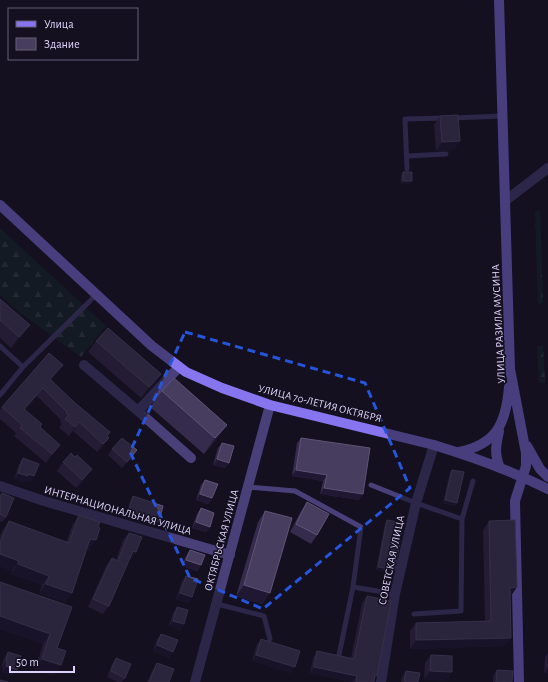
<svg xmlns="http://www.w3.org/2000/svg" width="548" height="682" viewBox="0 0 548 682" font-family="'Alegreya Sans',sans-serif">
<style>
.forest{fill:url(#forest-firs)}
.lines{fill:none;stroke-linecap:round;stroke-linejoin:round}
.service{stroke:#49407a;stroke-width:5}
.minor{stroke:#49407a;stroke-width:10}
.tertiary{stroke:#49407a;stroke-width:10}
.secondary{stroke:#8775ef;stroke-width:10}
.wall{fill:#352b4c}
.shaded-wall{fill:#201833}
.building{fill:#473d5f;stroke:#5e5477}
.marked{fill:none;stroke:#2755da;stroke-width:3;stroke-dasharray:8 5;stroke-linejoin:round}
.labels{text-anchor:middle;stroke-width:3;stroke-linejoin:round;paint-order:stroke}
.street-label{font-size:11px;fill:#ddd3fa;stroke:#141020}
</style>
<defs>
<pattern id="forest-firs" width="22" height="20" patternUnits="userSpaceOnUse"><rect width="22" height="20" fill="#132729"/><path d="M5 1l3.5 6h-7zM16 11l3.5 6h-7z" fill="#354549"/></pattern>
</defs>
<rect width="100%" height="100%" fill="#141020"/>
<!-- forest -->
<path class="forest" d="M535,211h5l3,92 -5,1z
M0,228l106,98 -25,31 -62,-45 -19,-17z
M537,346h6l2,36 -6,1z"/>
<g class="lines">
<!-- service -->
<path class="service" d="M453,118l49,-2
M407,156l39,-2
M407,169l-2,-50 40,-1
M0,346l23,21 74,-73
M0,395l23,-28
M371,485l45,18 46,16
M248,487l47,4 66,36 -8,60
M217,604l47,12 6,23
M414,614l47,-3 1,-92 11,-38
M339,655l14,-68 42,7"/>
<!-- minor -->
<path class="minor" d="M84,365l54,46 41,-44
M138,411l53,47
M0,486l44,15 186,54
M195,682l75,-277
M381,682l14,-88 21,-91 18,-58"/>
<!-- tertiary -->
<path class="tertiary" d="M505,201l43,-33"/>
<!-- secondary -->
<path class="secondary" d="M499,0l11,369 16,84v13l-11,35 4,181
M0,205l152,141 34,26 36,16 48,17 164,40c39,12 78,26 114,44
M499,431c-3,14 -5,23 1,37
M527,446l13,23 8,8
M459,452c38,-8 47,-29 50,-65"/>
</g>
<!-- wall -->
<path class="wall" d="M440,116l14,34 -18,1 -2,-26z
M403,172l9,9 -2,3h-9v-9z
M0,299l22,37 -11,12 -11,-10z
M96,341l65,33 -8,12 -12,12 -53,-46z
M63,365l-12,15 58,58 -6,8 -6,6 -24,-21 -4,5 -10,-8 3,-4 -2,-2 1,-2 -24,-24 -12,14 15,17 14,26 -8,10 -32,-27 2,-3 -16,-14v-9l2,-3z
M162,391l65,34 -12,16 -11,13 -54,-47z
M301,438l58,62 -39,-6 3,-13 -31,-5 5,-33z
M222,443l7,20 -4,5 -12,-3 5,-17z
M112,449l21,7 -11,12 -14,-13z
M23,458l11,18 -4,6 -5,-2 -1,2 -10,-3 5,-15z
M63,462l23,16 -10,10 -19,-17z
M452,470l3,36 -12,-3 7,-31z
M205,480l7,18 -4,6 -12,-4 5,-15z
M2,493l4,24 -4,5 -2,-1v-26z
M133,496l23,30 -31,-9 5,-16z
M307,502l10,33 -6,9 -21,-12 11,-21z
M201,508l9,19 -4,5 -14,-4 5,-14z
M265,511l5,82 -8,11 -26,-8 22,-74z
M79,515l10,35 -2,-1 -15,44 -7,9 -26,-9 3,-8 -31,-11 1,-3 -12,-5v-30l2,-5 7,-10 57,21 7,-18z
M387,520l6,53 -17,-3 9,-47z
M489,521l28,66 -7,9 -5,50 -95,3v-18l6,-8 69,-2 -2,-91z
M129,533l7,19 -5,8 -2,-1 -20,47 -6,8 -15,-7 18,-41 6,-8 4,2 7,-20z
M190,550l11,15 -4,6 -15,-5 4,-10z
M186,576l2,27 -12,-4 6,-18z
M0,582l72,25 -15,41 -3,28 -19,-6 8,-26 -43,-15z
M367,596l7,86h-22l-42,-9 3,-15 4,-7 34,7 11,-55z
M177,607l7,17 -4,6 -11,-4 4,-13z
M161,634l12,18 -4,6 -16,-7 4,-12z
M261,639l30,34 -39,-12 5,-17z
M8,652l5,23 -11,-3 1,-4h-2l3,-10z
M548,653v20h-4l1,-16z
M431,655l15,26 -22,-2 1,-16z
M116,658l9,20 -3,4h-4l-11,-5 5,-13z
M157,663l12,19h-22l5,-11z
M497,670l15,12h-19v-6z
M406,671l12,11h-17l1,-5z"/>
<!-- shaded-wall -->
<path class="shaded-wall" d="M460,141l-6,9 -18,1 6,-9z
M403,181h9l-2,3h-9z
M30,325l-8,11 -11,12 8,-11z
M63,365l-6,8 -13,15 6,-9z
M161,374l-8,12 -12,12 8,-11z
M43,388l-6,8 -19,22 6,-9z
M79,422l-6,9 -4,5 6,-9z
M227,425l-12,16 -11,13 11,-16z
M109,438l-6,8 -6,6 6,-8z
M60,445l-6,8 -8,10 6,-9z
M137,450l-4,6 -11,12z
M217,459l12,4 -4,5 -12,-3z
M92,469l-6,9 -10,10 6,-8z
M296,470l31,5 -4,6 -31,-5z
M18,473l10,1 6,2 -4,6 -5,-2 -1,2 -10,-3z
M324,488l39,6 -4,6 -39,-6z
M200,494l12,4 -4,6 -12,-4z
M445,500l12,3 -2,3 -12,-3z
M128,513l31,9 -3,4 -31,-9z
M196,522l14,5 -4,5 -14,-4z
M90,539l6,1 -7,10 -5,-2z
M133,551l3,1 -5,8 -3,-1z
M0,554l19,7 -7,10 -12,-5z
M186,560l15,5 -4,6 -15,-5z
M18,564l31,12 -7,9 -31,-11z
M378,567l17,3 -2,3 -17,-3z
M46,584l26,9 -7,9 -26,-9z
M244,585l26,8 -8,11 -26,-8z
M517,587l-6,9h-7l6,-8z
M180,593l12,4 -4,6 -12,-4z
M0,616l50,18 -7,10 -43,-15z
M173,621l11,3 -4,6 -11,-4z
M511,638l-6,8 -95,3 6,-9z
M157,645l16,7 -4,6 -16,-7z
M256,655l39,12 -4,6 -39,-12z
M42,659l19,6 -7,11 -19,-6z
M6,662l1,1 -4,5h-2z
M6,666l11,4 -4,5 -11,-3z
M314,667l43,9 -5,6 -42,-9z
M548,667v6h-4z
M430,671l22,1 -6,9 -22,-2z
M375,675l2,1 -4,6z"/>
<!-- building -->
<path class="building" d="M458,115l2,26 -18,1 -2,-26z
M403,172h9v9h-9z
M0,299l30,26 -11,12 -19,-17z
M108,328l53,46 -12,13 -53,-46z
M49,353l14,12 -13,14 25,24 35,29 -3,4 2,2 -6,6 -24,-22 -4,5 -10,-8 4,-4 -3,-2 1,-1 -24,-24 -19,21 18,15 -2,3 20,18 -8,9 -32,-26 2,-3 -20,-18z
M174,378l53,47 -12,13 -53,-47z
M122,438l15,12 -10,12 -15,-13z
M301,438l69,10 -7,46 -39,-6 3,-13 -31,-5z
M222,443l12,3 -5,17 -12,-4z
M71,453l4,4 2,-2 15,14 -10,11 -19,-18z
M23,458l16,6 -5,12 -6,-2v2l-10,-3z
M452,470l12,2 -7,31 -12,-3z
M205,480l13,4 -6,14 -12,-4z
M2,493l12,5 -8,19 -6,-3v-17z
M133,496l30,10 -4,16 -31,-9z
M307,502l22,12 -12,21 -21,-11z
M201,508l13,5 -4,14 -14,-5z
M265,511l27,7 -22,75 -26,-8z
M79,515l21,7 -2,5 2,1 -4,12 -6,-1 -18,54 -26,-9 3,-8 -31,-12 1,-3 -19,-7v-11l9,-22 60,22z
M387,520l16,3 -8,47 -17,-3z
M515,520l2,67 -7,1 1,50 -95,2v-17l75,-2 -2,-100z
M129,533l13,4 -6,15 -3,-1 -24,55 -16,-7 19,-41 6,3z
M190,550l15,5 -4,10 -15,-5z
M186,576l12,3 -6,18 -12,-4z
M0,582l72,25 -15,41 9,3 -5,14 -19,-6 8,-25 -50,-18z
M367,596l24,5 -14,75 -2,-1 -1,7h-18l1,-6 -43,-9 3,-16 37,8z
M177,607l11,3 -4,14 -11,-3z
M161,634l17,6 -5,12 -16,-7z
M261,639l39,12 -5,16 -39,-12z
M8,652l13,4 -4,14 -11,-4 1,-3 -1,-1z
M431,655l21,1v16l-22,-1z
M116,658l15,6 -6,14 -14,-7z
M157,663l17,6 -5,13h-20z
M497,670l16,1 -1,11h-16z
M406,671l14,2 -2,9h-9l-5,-1z
M0,680l8,2h-8z"/>
<!-- marked area -->
<path d="M0 0H548V682H0ZM185,332l180,51 45,105 -147,121 -73,-31 -60,-126z" fill="#141020" fill-opacity=".55" fill-rule="evenodd"/>
<path class="marked" d="M185,332l180,51 45,105 -147,121 -73,-31 -60,-126z"/>
<g class="labels">
<!-- street labels -->
<g class="street-label">
<text transform="translate(498 324) rotate(-93)" y="4">УЛИЦА РАЗИЛА МУСИНА</text>
<text transform="translate(320 403) rotate(14)" y="4">УЛИЦА 70-ЛЕТИЯ ОКТЯБРЯ</text>
<text transform="translate(118 510) rotate(16)" y="4">ИНТЕРНАЦИОНАЛЬНАЯ УЛИЦА</text>
<text transform="translate(221 540) rotate(-75)" y="4">ОКТЯБРЬСКАЯ УЛИЦА</text>
<text transform="translate(391 560) rotate(-78)" y="4">СОВЕТСКАЯ УЛИЦА</text>
</g>
</g>
<!-- legend -->
<rect x="8" y="8" width="130" height="52" fill="#141020" stroke="#645e77"/>
<rect x="16" y="21" width="20" height="6" fill="#8775ef" stroke="#645e77"/>
<text x="44" y="28" font-size="12" fill="#ddd3fa">Улица</text>
<rect x="16" y="38" width="20" height="12" fill="#473d5f" stroke="#645e77"/>
<text x="44" y="48" font-size="12" fill="#ddd3fa">Здание</text>
<!-- scale -->
<path d="M10 666v6h64v-6" fill="none" stroke="#ddd3fa" stroke-width="2"/>
<text x="16" y="666" font-size="12" fill="#ddd3fa" stroke="#141020" stroke-width="3" paint-order="stroke">50 m</text>
</svg>
